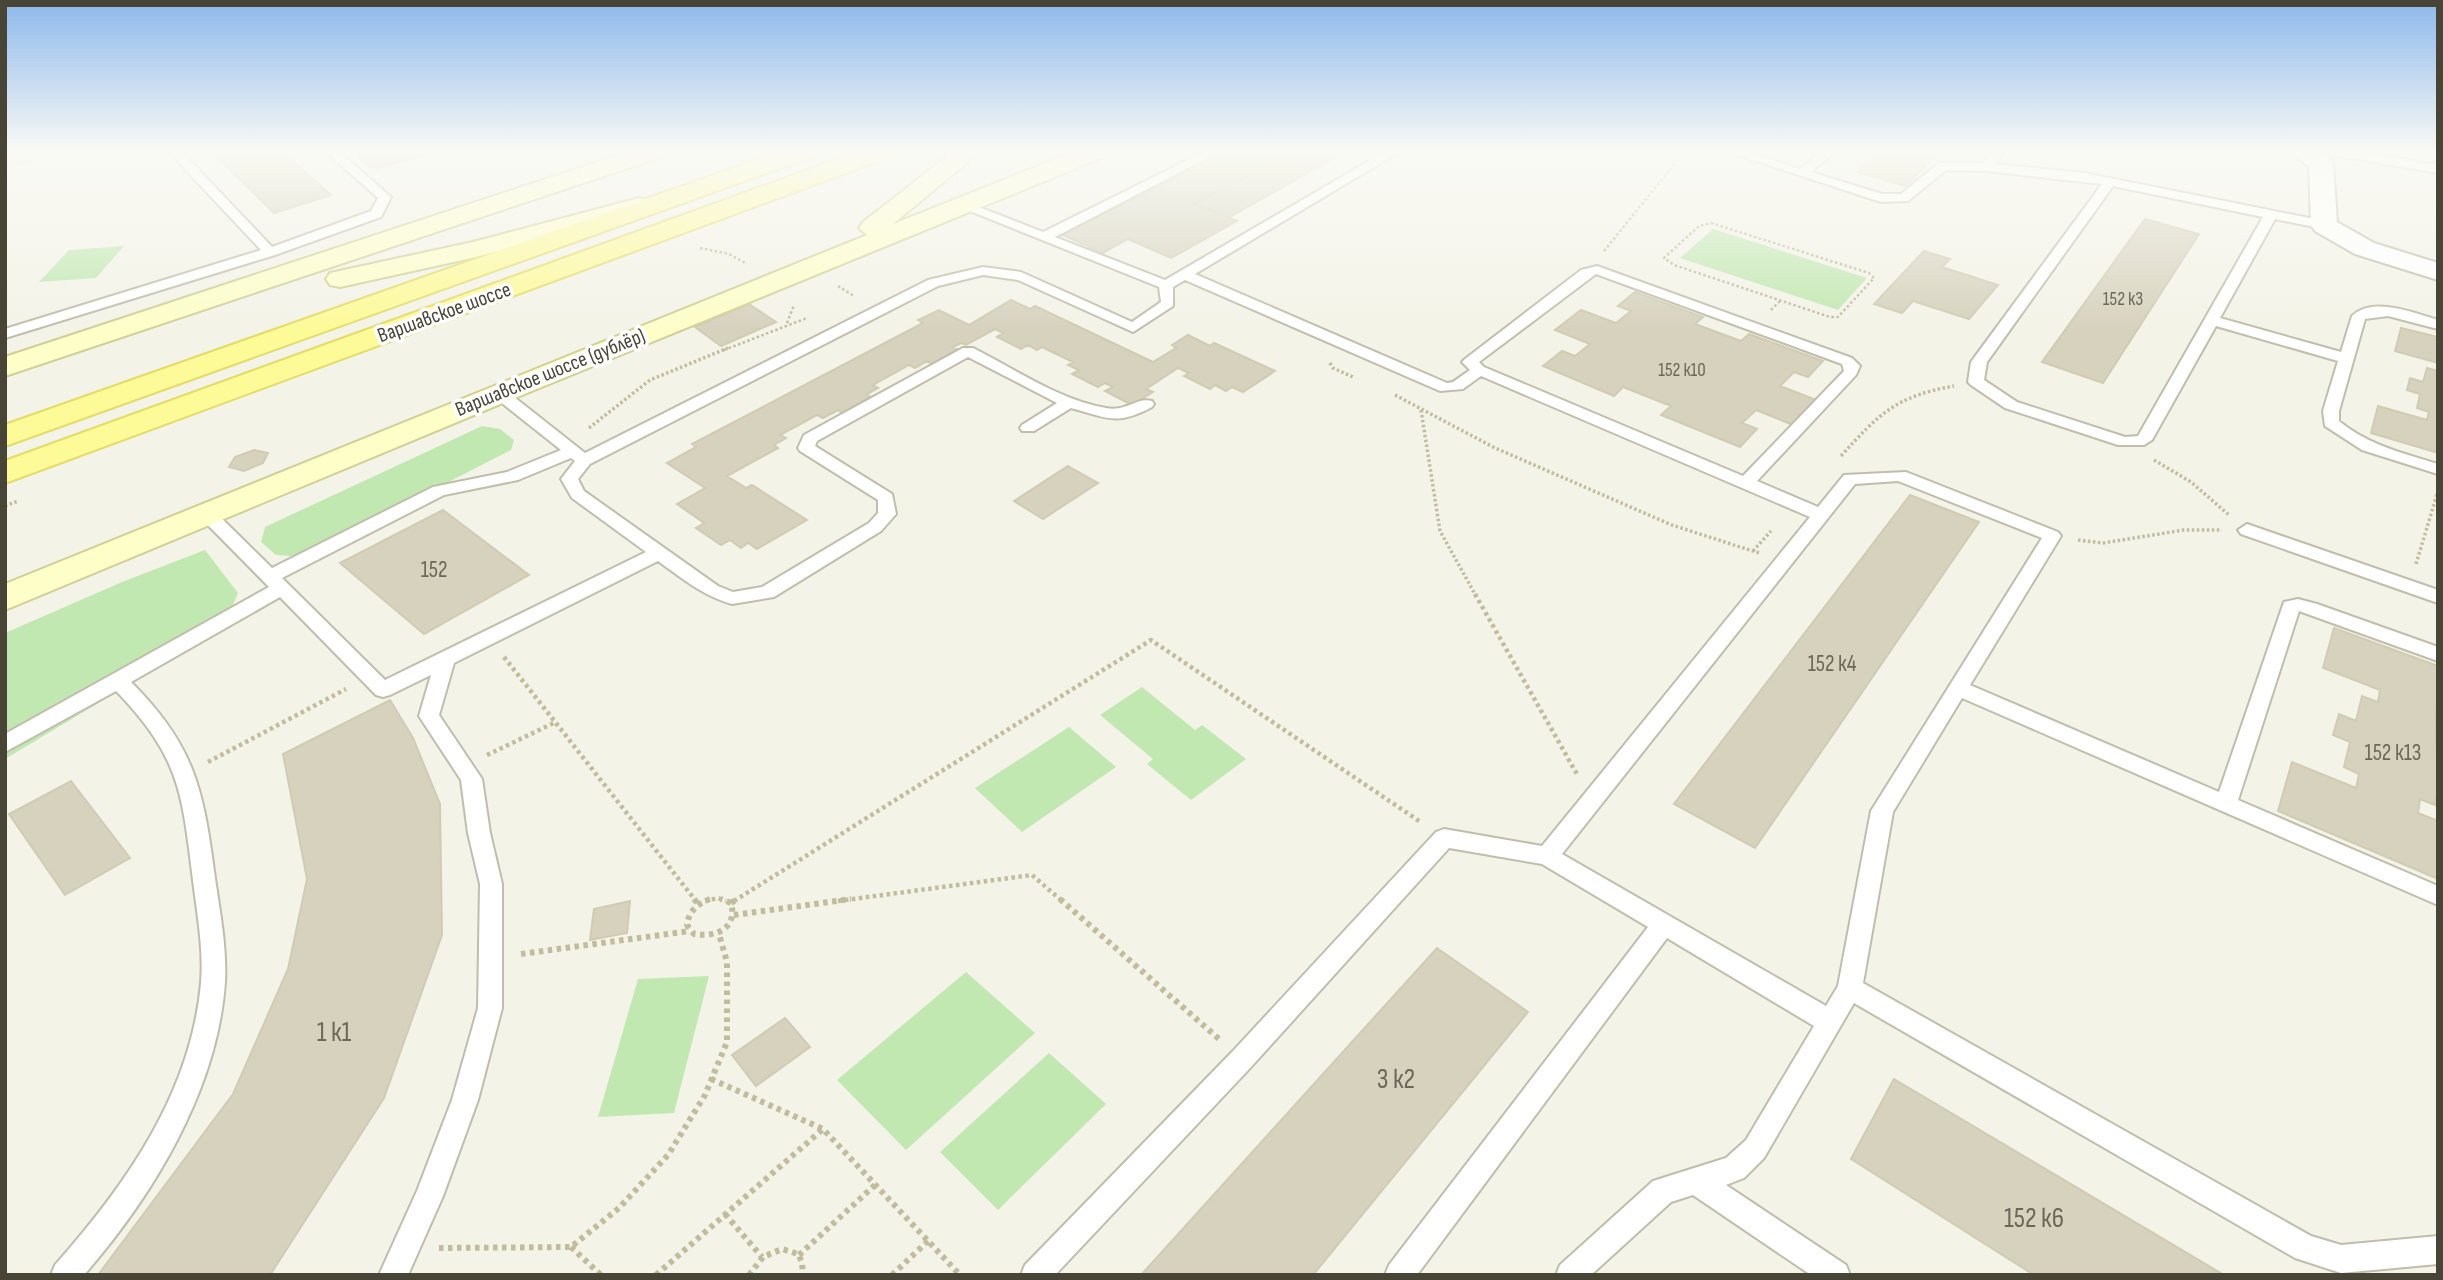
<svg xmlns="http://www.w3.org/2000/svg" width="2443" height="1280" viewBox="0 0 2443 1280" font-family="'Sofia Sans Condensed',sans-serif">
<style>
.green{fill:#c2e8b2}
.building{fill:#d6d2be;stroke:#d0ccb1;stroke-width:2}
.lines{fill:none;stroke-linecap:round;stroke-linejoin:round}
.lane-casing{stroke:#c0beab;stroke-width:4}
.street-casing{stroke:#c0beab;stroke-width:4}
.secondary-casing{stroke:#d0d096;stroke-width:4}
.primary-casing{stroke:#e3dd68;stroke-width:4}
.path-far3{stroke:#c1bd9c;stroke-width:2.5;stroke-dasharray:2.5 2.5;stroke-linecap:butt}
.path-far2{stroke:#c1bd9c;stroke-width:3.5;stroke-dasharray:2.5 2.5;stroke-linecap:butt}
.path-far1{stroke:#c1bd9c;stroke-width:4.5;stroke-dasharray:3.5 3.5;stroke-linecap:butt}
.path{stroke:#c1bd9c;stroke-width:6;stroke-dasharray:4.5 4.5;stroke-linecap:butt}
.lane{fill:#fff;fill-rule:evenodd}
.street{fill:#fff;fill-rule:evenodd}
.secondary{fill:#fdfec8;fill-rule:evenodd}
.primary{fill:#fdfa98;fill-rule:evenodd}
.labels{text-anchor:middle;stroke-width:7;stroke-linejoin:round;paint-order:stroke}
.far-number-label{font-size:19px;fill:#6c6859}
.far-street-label{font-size:21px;fill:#484537;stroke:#fff}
.number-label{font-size:23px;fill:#6c6859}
.near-number-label{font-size:28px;fill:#6c6859}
</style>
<rect width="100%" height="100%" fill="#f4f3e8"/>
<!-- green -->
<path class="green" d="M7,151h62l-64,18z
M1713,229l154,49 -29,32 -158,-52z
M124,246l-28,32 -57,4 30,-32z
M482,426l18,3 14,11 -3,10 -209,107 -26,-2 -15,-13 4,-15z
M205,550l33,43 -16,36 -217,130v-126l117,-51z
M1142,687l53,43 7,-5 44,34 -55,41 -44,-36 6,-5 -53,-44z
M1069,727l47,40 -94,65 -47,-44z
M966,972l69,61 -129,117 -69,-70z
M709,976l-35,137 -76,4 40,-138z
M1049,1053l57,51 -108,106 -58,-58z"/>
<!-- building -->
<path class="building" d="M211,151h71l49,44 -57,18z
M349,151h87l-63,19z
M1227,151h67l-100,53 43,17 -66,37 -43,-19 -25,14 -41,-18z
M1294,151h53l-119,67 -34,-14z
M1880,151h60l-34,35 -49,-14z
M2145,219l54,15 -96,149 -61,-21z
M1924,251l26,8 -8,8 56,18 -29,34 -56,-18 -11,12 -28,-9z
M1635,292l68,25 -8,7 46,17 8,-7 74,27 -15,16 -14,-5 -14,14 36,14 -23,25 -37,-15 -14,13 15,6 -17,18 -79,-32 10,-9 -48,-19 -9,9 -71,-30 19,-15 13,5 15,-12 -35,-14 26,-20 35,13 15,-12 -13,-5z
M1011,300l19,9 5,-3 118,56 23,-14 -4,-3 16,-10 22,11 4,-3 61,28 -32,21 -11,-5 -6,4 -11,-6 -5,4 -26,-13 5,-3 -11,-5 -32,21 7,3 -21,13 -27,-14 8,-4 -8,-4 -7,4 -26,-13 7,-4 -11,-5 5,-3 -31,-15 -5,3 -9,-5 -7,4 -24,-12 6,-4 -8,-4 -29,16 -5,-2 -8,4 4,2 -25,15 -5,-3 -12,7 -6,-3 -36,20 5,3 -11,6 4,3 -29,16 -4,-3 -15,8 -6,-3 -37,20 6,3 -12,7 4,3 -51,28 19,12 6,-3 55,35 -50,29 -9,-6 -7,5 -11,-8 -9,5 -25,-17 8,-5 -27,-19 28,-16 -38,-25 29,-16 -4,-3 231,-121 -5,-3 21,-10 30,15z
M749,304l27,18 -55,24 -26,-19z
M2401,328l37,9v26l-43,-12z
M2427,368l11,3v82l-67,-20 7,-27 49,14 2,-8 -12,-4 3,-14 -13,-4 3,-12 13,4z
M254,450l14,3 -5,10 -19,8 -15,-4 6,-10z
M1068,466l30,17 -55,36 -29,-18z
M1910,495l69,27 -224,326 -81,-44z
M443,510l86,65 -105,59 -84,-71z
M2334,628l104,38 -2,59 2,63 -3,17 -15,-6 -2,14 20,8v58l-160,-68 14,-49 64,26 3,-14 -15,-7 6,-25 -17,-7 6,-21 17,7 6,-25 16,6 2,-12 -57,-22z
M390,700l23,38 27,66 2,131 -58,163 -114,177h-172l135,-181 55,-125 19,-90 -24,-125z
M71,781l59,77 -65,37 -56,-81z
M630,901l-3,32 -37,7 4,-31z
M1437,948l91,64 -215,263h-172z
M785,1018l25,29 -54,39 -24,-31z
M1894,1079l330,196h-190l-183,-116z"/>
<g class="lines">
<defs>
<path id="lane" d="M168,151h13l91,96 99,-36 7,-13 -53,-47h13l53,46 -10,20 -106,38 -270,83v-9l256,-79z
M1206,151h15l-166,86 110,43 221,-129h15l-206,123 252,109 6,-1 17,-12 -8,-8 3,-3 116,-89 16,-4 255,92 8,8 -4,9 -99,106 61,26 26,-32 62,-3 152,60 3,4 -91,149 249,107 65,-190 14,-3 19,5 121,43v14l-139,-50 -61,189 200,86v19l-476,-207 -69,114 -30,171 448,253 30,9 97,-9v28l-97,9 -46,-15 -441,-255 -90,155 -20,20 -18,7 120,80 4,10h-39l-118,-80 -22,7 -80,73h-35l4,-10 93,-84 73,-23 20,-18 68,-114 -147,-88 -250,337h-32l4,-10 259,-338 -106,-63 -93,-16 -198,219 -196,208h-34l4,-10 208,-214 203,-219 8,-3 98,17 268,-329 -329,-141 -18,13 -23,2 -255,-111 -12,7v19l-40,26 -115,-52 -35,-5 -45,11 -348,178 -12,15 6,12 134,95 15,6 29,-5 107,-64 9,-10v-13l-78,-49 -2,-3 6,-13 159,-87h10c42,21 86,52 133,60 21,4 30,-11 46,-7l2,3 -2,3c-35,19 -45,11 -81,1l-37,23h-12l-2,-3 2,-3 35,-22 -89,-46 -151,84 -2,5 77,48 4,20 -15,17 -107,66 -42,7c-29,-8 -50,-26 -74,-43l-204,102 -15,52 43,64 8,54 12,51v124l-24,92 -35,96 -35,79h-29l38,-84 35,-91 26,-92 2,-124 -12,-51 -7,-53 -42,-64 12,-41 -41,20 -7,2 -7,-2 -96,-98 -149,85c62,62 72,105 83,189 5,37 13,74 11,111 -7,107 -72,214 -141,293h-33l4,-10c71,-80 136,-172 146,-282 3,-37 -5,-75 -9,-111 -10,-81 -14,-115 -72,-177l-4,-4 -111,61v-18l264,-147 -68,-69 -3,-4 3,-4h12l59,58 161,-81 74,-15 54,-22 -68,-54 -2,-3 2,-3h12l80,63 343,-173 55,-13 38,5 111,50 29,-20 -2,-15 -204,-82 1,-3h10l77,30zM1596,274l246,90 2,7 -101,105 -259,-109 -5,-5zM571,458l4,3 -14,18 11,19 74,54 -261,128 -103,-102 162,-83 74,-15zM1898,481l144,57 -171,273 -33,175 -12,20 -264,-152 293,-370z
M1725,151h19l56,18 22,-18h14l-25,21 71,22h19l38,-31h44l10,-12h12l-10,13 90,9 244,49v6l-5,1 -49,-10 -55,99 121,34 11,-36c21,-20 62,-3 86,4v9l-50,-13 -23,3 -26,92v10c29,24 64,32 99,43v10l-76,-24 -37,-24 -2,-15 15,-50 -122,-35 -64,114 -8,5h-26l-113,-37 -34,-23 -3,-3 3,-20 131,-178 -116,-13 -40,-1 -38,31 -27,1zM2113,186l150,31 -125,219 -13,1 -108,-35 -33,-22 3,-18z
M2327,151h27l84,14v8l-105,-18z
M2247,524l191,66v13l-197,-69 -3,-4z"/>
<path id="street" d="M2288,151c17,0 35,-3 45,12l4,59 37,21 64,20v17l-83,-26 -40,-23 -4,-6 -2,-59z"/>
<path id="secondary" d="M631,151h36l-3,5 -659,220v-19z
M954,151h27l-88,73 183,-73h33l-3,5 -596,244 -505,210v-26l862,-349 -8,-7 4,-6z
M639,198l9,3 4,5 -4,5 -172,46 -136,30 -10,-2 -4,-6 4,-6 143,-31z"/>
<path id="primary" d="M782,151h35l-3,5 -809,290v-21z
M860,151h35l-3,5 -887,327v-22z"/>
</defs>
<!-- lane casing -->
<use href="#lane" class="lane-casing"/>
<!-- street casing -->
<use href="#street" class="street-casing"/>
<!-- secondary casing -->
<use href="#secondary" class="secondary-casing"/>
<!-- primary casing -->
<use href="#primary" class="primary-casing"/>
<!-- path-far3 -->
<path class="path-far3" d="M1711,223l158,50 5,5 -36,39h-8l-156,-52 -10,-7 35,-32z
M700,248l29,6 18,10
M1604,251l81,-100
M838,286l16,10
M1771,310l9,-9
M787,323l7,-18
M724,350l83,-32"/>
<!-- path-far2 -->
<path class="path-far2" d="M1330,363l3,5 22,10
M1395,395l100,53 177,77 87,28
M1421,410l19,121 36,65
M589,428l61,-48 78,-32
M1841,456c38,-42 55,-60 113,-70
M2154,460l37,22 38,33
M5,506l13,-5
M2078,540l25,3 81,-13h38
M1753,551l18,-20
M2416,564l22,-73"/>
<!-- path-far1 -->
<path class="path-far1" d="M1475,594l103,182
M504,657l192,244
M487,755l69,-33
M208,762l138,-73
M705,901l13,-3 8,3
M734,901l417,-261 271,183
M838,901l194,-26 30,26"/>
<!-- path -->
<path class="path" d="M694,899l4,5
M710,899c-13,5 -21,12 -23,26l7,9c22,4 44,-6 37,-31l-10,-4
M1060,899l159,140
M731,903l6,-4
M734,915l117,-16
M521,954l169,-23
M711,1079l112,50 137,146
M725,1214l37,43
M571,1247l30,28
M439,1248l132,-1 48,-39 49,-53 37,-60 22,-53v-80l-8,-28
M799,1255l76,-70
M656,1275l167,-146
M749,1275l14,-18 19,-8 16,5 4,8 1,13
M892,1275l36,-34"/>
<!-- lane -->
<use href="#lane" class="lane"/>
<!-- street -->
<use href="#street" class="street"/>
<!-- secondary -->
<use href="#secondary" class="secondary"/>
<!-- primary -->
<use href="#primary" class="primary"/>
</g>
<!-- sky -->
<linearGradient id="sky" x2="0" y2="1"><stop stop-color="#8db8eb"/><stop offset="0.46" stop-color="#fafaf5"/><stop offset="1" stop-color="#fafaf5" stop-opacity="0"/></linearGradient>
<rect width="2443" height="330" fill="url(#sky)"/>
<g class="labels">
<!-- far-number labels -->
<g class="far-number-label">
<text x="2123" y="305">152 к3</text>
<text x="1682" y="376">152 к10</text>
</g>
<!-- far-street labels -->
<g class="far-street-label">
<text transform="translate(444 312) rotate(-20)" y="7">Варшавское шоссе</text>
<text transform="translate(550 372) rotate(-22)" y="7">Варшавское шоссе (дублёр)</text>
</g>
<!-- number labels -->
<g class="number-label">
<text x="434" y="577">152</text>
<text x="1832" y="671">152 к4</text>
<text x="2393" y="760">152 к13</text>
</g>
<!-- near-number labels -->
<g class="near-number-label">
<text x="334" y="1041">1 к1</text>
<text x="1396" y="1088">3 к2</text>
<text x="2034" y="1227">152 к6</text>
</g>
</g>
<!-- border -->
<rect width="2443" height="1280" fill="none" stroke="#484537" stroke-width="14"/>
</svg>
